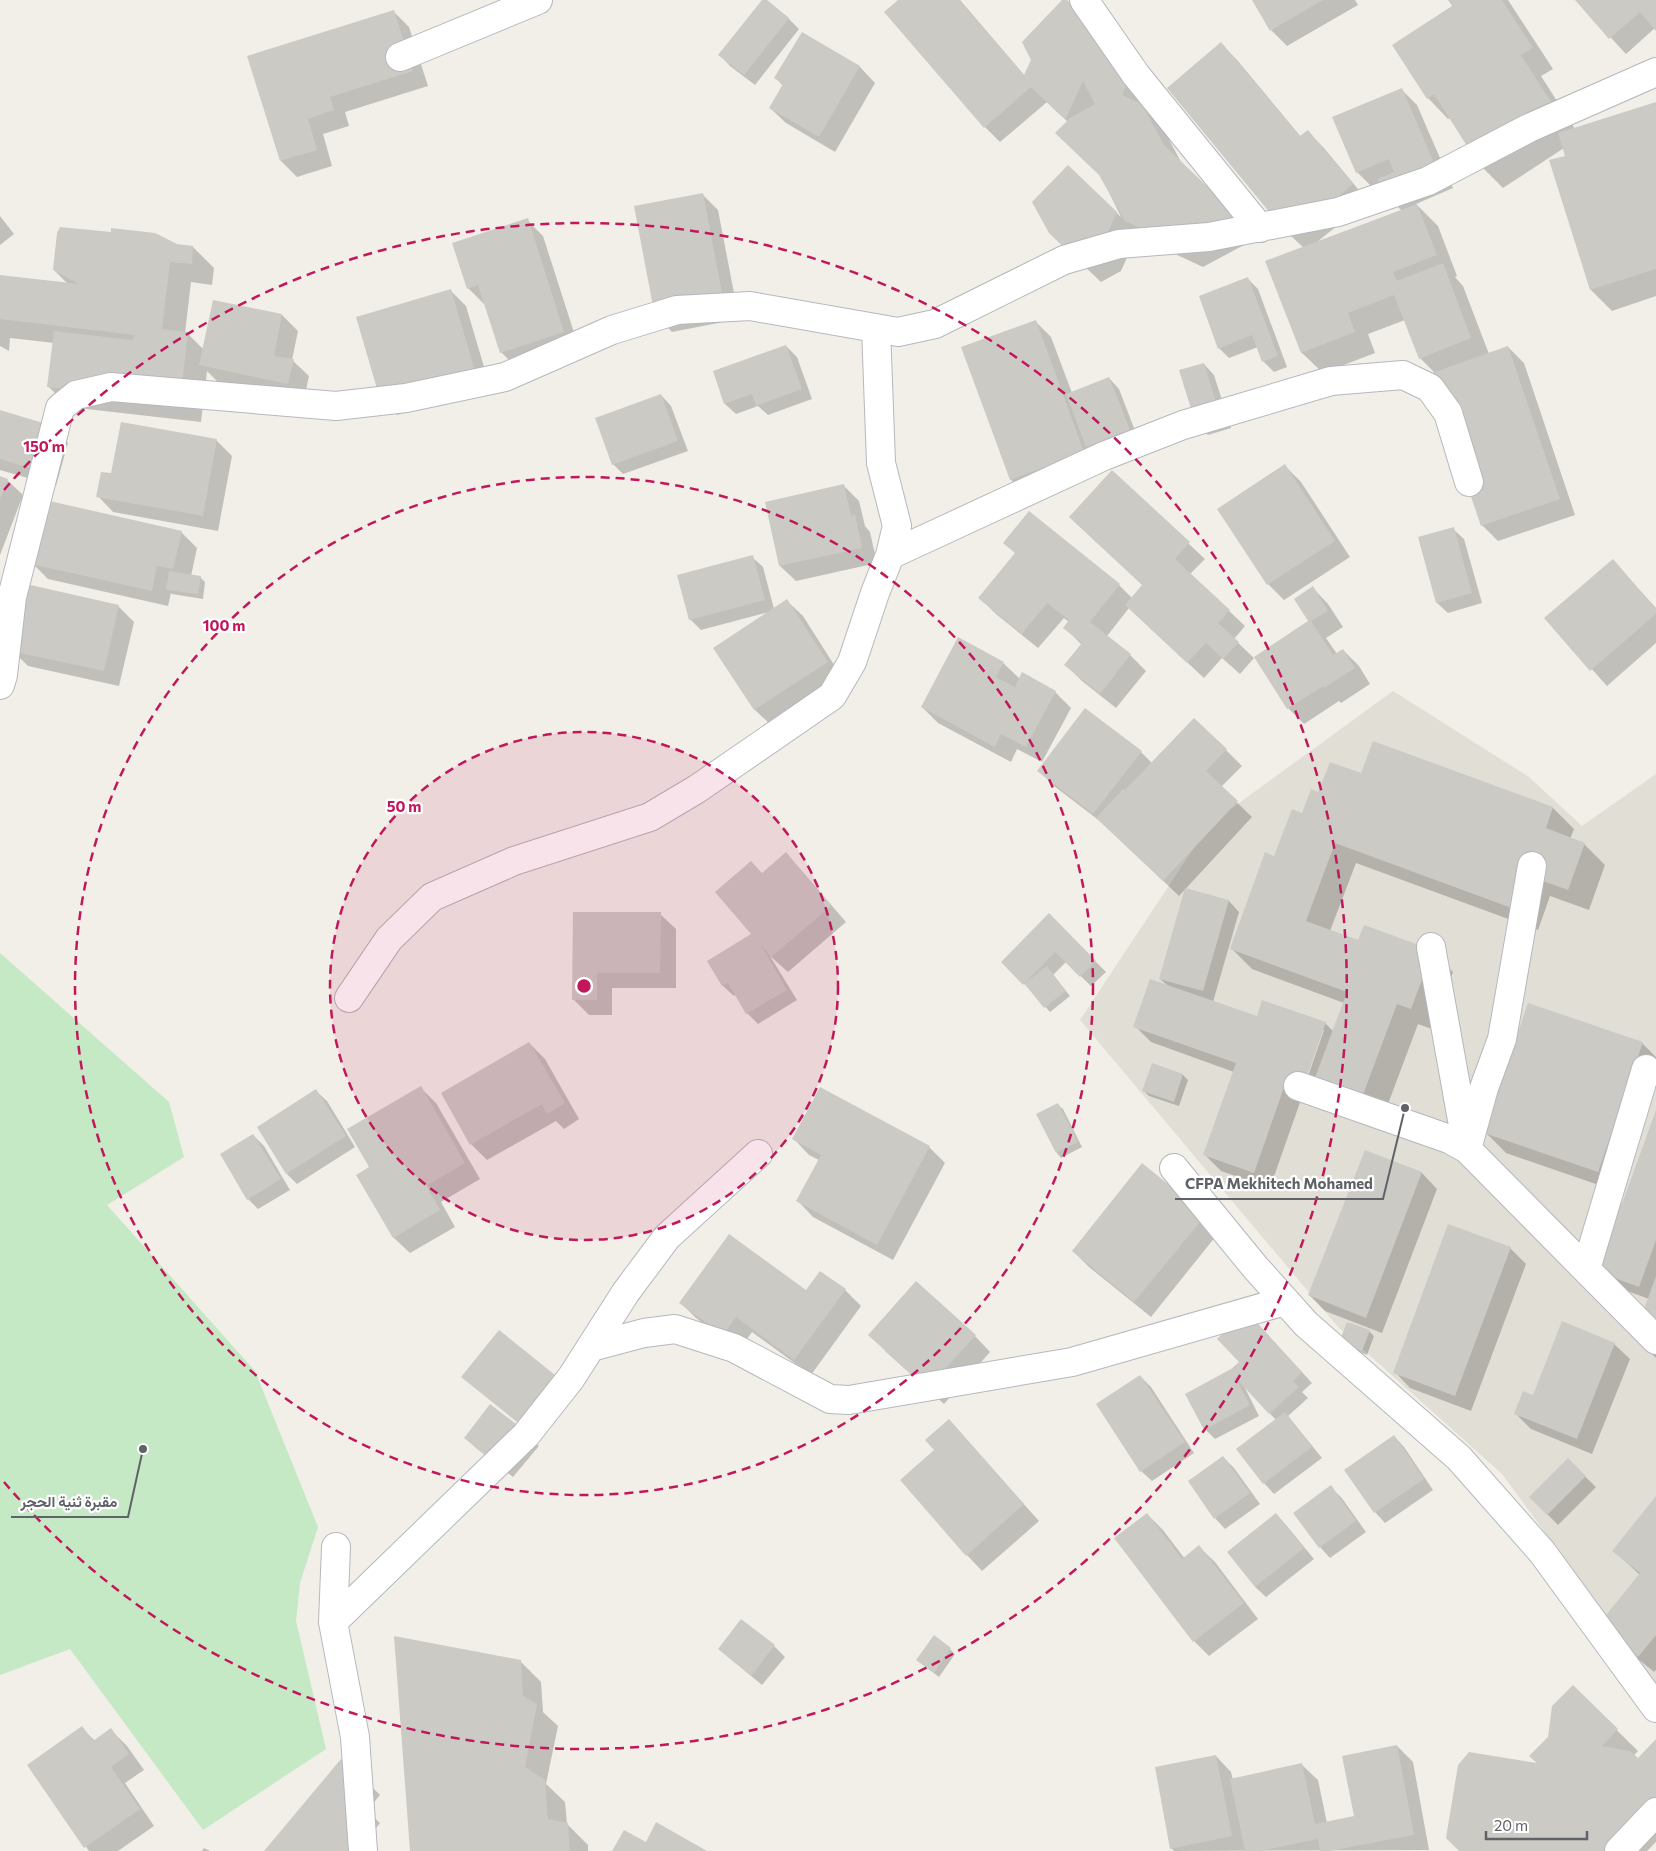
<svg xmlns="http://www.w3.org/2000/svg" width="1656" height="1851" viewBox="0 0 1656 1851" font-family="Commissioner,Vazirmatn,sans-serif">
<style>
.education{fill:#e1ded6}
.green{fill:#c5e8c5}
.shadow{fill:#0003;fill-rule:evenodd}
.building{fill:#cccac5}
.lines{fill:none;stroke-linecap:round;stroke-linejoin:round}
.minor-casing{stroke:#b5b8bc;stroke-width:30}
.minor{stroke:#fff;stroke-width:28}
.ring{fill:none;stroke:#c2185b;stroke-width:2.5;stroke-dasharray:9 6}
.centre{fill:#c2185b;stroke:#fff;stroke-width:2.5}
.ring-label{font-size:15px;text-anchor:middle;font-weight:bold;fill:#c2185b;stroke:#fff;stroke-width:4.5;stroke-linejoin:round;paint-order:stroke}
.leader{fill:none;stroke:#5f6368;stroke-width:2}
.callout-dot{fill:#5f6368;stroke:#fff;stroke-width:2}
.callout-label{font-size:15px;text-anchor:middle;font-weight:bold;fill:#5f6368;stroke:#fff;stroke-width:4.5;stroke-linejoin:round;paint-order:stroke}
</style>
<rect width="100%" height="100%" fill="#f1efe8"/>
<!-- education -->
<path class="education" d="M1393,691l136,86 53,49 74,-52v909l-154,-209 -164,-147 -258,-307 129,-195z"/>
<!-- green -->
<path class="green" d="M0,953l169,149 15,55 -77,48 148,166 63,156 -18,56 -4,38 30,128 -123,81 -133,-181 -70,26z"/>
<!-- shadow -->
<path class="shadow" d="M763,0l26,19 10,10 -44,56 -25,-19 -10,-11z
M899,0h61l65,76 39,-76h2l83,102 -3,8 16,16 21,40 74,72 -54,29 -56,-26 -9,-8 -17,38 -20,11 -17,-16 -16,-100 53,51 -20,-41 -33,-54 -21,-20 -47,40 -15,-15z
M1254,0h101l3,5 -71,41 -16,-16z
M1450,0h58l45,69 -12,7 34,53 81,-26v193l-44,15 -21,-21 -41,-129 17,-5 -3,-8 -61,40 -21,-21 -31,-49 -3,1 -20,-21 26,-92z
M1576,0h80v29l-1,-1 -29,26z
M393,11l16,16 19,59 -83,26 4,14 -26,8 9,32 -35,11 -16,-16 -32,-104z
M802,34l58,33 15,16 -40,69 -49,-29 -16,-15 13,-22 -7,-8z
M1221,44l16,16 64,77 7,-5 15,15 45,54 -51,41 85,-31 -17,-17 -12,-6 -16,-16 44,-83 16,16 36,83 -37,16 22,22 19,50 -2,1 8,9 26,68 19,-7 16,16 51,152 -77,26 -16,-16 -47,-152 -15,-15 -15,-38 -37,14 7,19 -52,20 -21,-20 -35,-91 37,-14 -13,-12z
M702,194l16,16 21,109 -67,13 -16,-16z
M0,216l14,18 -14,11z
M527,220l16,16 36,112 -62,20 -16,-16 -15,-49 -2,1 -16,-16z
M176,246l17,1 21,21 -2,17 -21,-3 -6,51 3,1 16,16 10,-49 68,14 16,16 -6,29 17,16 -5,23 -87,-18 -10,-10 -6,51 -132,-15 -21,-21 6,-43 -44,-5 -1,13 -9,-5v-70l68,8 -14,-14z
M1248,279l10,10 29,78 -13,5 -11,-11 -5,-14 -29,11 -10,-10z
M451,291l15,15 24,81 -93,28 -16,-16z
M1035,321l16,16 21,56 37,-15 10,11 20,52 -112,54 -16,-15z
M786,346l11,11 15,42 -44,16 -10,-9 -22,8 -11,-10 -11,-32z
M1204,364l10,11 17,53 -23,7 -10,-10z
M661,395l10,11 17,45 -65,23 -10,-10z
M0,412l52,15 16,16 -12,43 -56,-16z
M216,440l16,16 -14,75 -105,-19 -15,-16 14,-21z
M1285,466l16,16 49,75 -66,43 -16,-16 -49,-75z
M1112,472l93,87 -15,15 55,52 -11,13 20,19 -14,16 -18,-16 -18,20 -75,-70 -22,28 23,19 16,16 -30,37 -34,-27 -16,-16 16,-20 -17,-17 4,-6 -5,-4 -26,30 -42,-34 -16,-16 36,-44 -11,-11 24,-30 90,72 13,13 12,-12z
M0,477l7,3 16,15 -23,60z
M844,486l15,15 6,25 5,6 7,31 -81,18 -16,-15z
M1453,529l11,10 18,64 -34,10 -11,-10z
M181,532l16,16 -6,28 9,1 5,5 -2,17 -31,-5 -1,-1 -3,13 -120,-27 -16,-16z
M752,557l11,10 11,42 13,-8 16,15 40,63 -72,46 -16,-15 -40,-62 54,-36 -68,18 -11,-11z
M1613,561l43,47v35l-49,43 -61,-68z
M1313,588l15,16 15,23 -17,11 11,16 6,-4 16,16 11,18 -29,19 -2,-2 -35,23 -16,-16 22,-87z
M118,606l16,16 -15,64 -91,-20 -14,-14 -14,-41z
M1003,663l17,16 35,13 16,16 -29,54 -25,-13 -6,13 -73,-39 -16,-16z
M1374,742l179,66 21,21 -4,10 14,5 21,21 -16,45 -39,-14 -12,34 -182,-67 -26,68 29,10 73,10 21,21 -21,57 -14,-5 -36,96 -78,-29 -34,97 -49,-17 -16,-16 29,-83 -83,-30 -16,-16 33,-40 -8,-7 26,-89 43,11 10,11 -26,90 45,15 67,6 9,9 10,-29 -92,-34 -21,-21 44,-91 28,-43 16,-21 43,-19zM1322,1030h2l-20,58 -2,-1z
M1226,750l16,16 -21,21 31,30 -73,79 -74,-71 -51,-39 -15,-15 102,-19 11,11z
M786,854l15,16 45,52 -58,50 -18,-16 27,44 -39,24 -11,-11 -11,-19 -2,2 -11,-10 -14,-25 44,-27 10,-60z
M574,914h86l16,15v59h-64v27h-23l-16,-16z
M1049,915l57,57 -15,14 -25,-24 -13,13 17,21 -20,16 -16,-18 -31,-32z
M529,1043l16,16 34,60 -15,10 -8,-8 -69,39 -16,-16 -29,-50z
M1642,1043l14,14v27l-37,108 -113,-39 -21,-21z
M1153,1064l30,11 5,5 -9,26 -30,-10 -5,-5z
M421,1088l15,15 44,76 -39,23 14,25 -45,26 -16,-15 -36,-63 13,-7z
M316,1091l11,10 28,46 -58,37 -10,-10z
M1058,1105l5,4 19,38 -21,11 -4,-5z
M1656,1113v245l-21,-21 14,-38 -49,-18 22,-76z
M253,1135l11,11 26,44 -32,19 -10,-10z
M794,1139l135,8 16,16 -52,97 -80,-43 -15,-16 21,-41 -10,-5z
M1365,1151l57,22 15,16 -55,144 -57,-22 -16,-16z
M1143,1165l77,66 -69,86 -62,-50 -16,-16z
M1510,1248l16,16 -55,147 -61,-23 -15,-16z
M845,1290l16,16 -50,69 -59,-43 -13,18 -43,-32 -15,-15z
M1257,1323l55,60 -10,9 6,6 -20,18 34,42 -48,36 -10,-11 12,-63 -32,-34 15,30 -44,23 -10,-10 27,-59 8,-8z
M1369,1331l5,5 -7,19 -21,-8z
M975,1336l15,16 -46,52 -59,-53z
M1614,1344l16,15 -38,95 -61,-25 -16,-16 18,-16z
M1140,1376l11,11 43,66 -42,28 -11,-10z
M949,1420l90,101 -57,50 -15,-16 -31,-105z
M528,1435l11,11 -26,31 -37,-29 -10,-10z
M1394,1436l10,11 29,43 -48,33 -10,-11 -30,-42z
M1223,1457l11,11 26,36 -35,25 -10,-11z
M1568,1460l28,27 -38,38 -28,-28z
M1330,1487l11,10 25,35 -36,26 -10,-11z
M1656,1498v172l-2,2 -39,-32 25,-65 -26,-24z
M1147,1514l16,16 22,29 14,-12 16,15 43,57 -49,37 -15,-15z
M1276,1514l10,11 28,34 -48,38 -11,-10z
M741,1620l33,26 11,11 -23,28 -43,-36z
M950,1649l5,5 -16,23 -22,-17z
M520,1661l21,21 2,30 15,14 -12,58 19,18 2,22 21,21v6h-177z
M1573,1687l65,64 -5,5 5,4 18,-19v101l-9,9h-186l79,-86 9,-27z
M82,1728l13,13 16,-11 16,16 17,24 -19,13 29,43 -36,25h-29l-61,-86z
M1397,1746l16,16 16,88 -255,1 -3,-3 45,-92 15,16 2,8 69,-15 16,15 9,43 29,-6z
M364,1779l16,16 -13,16 13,12 -15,19 -99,9z
M204,1848l6,3h-8z"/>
<!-- building -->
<path class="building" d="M762,0h5l22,18 -45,57 -26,-20z
M898,0h61l65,75 7,-15 -9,-18 40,-42h5l40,38 22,42 -7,15 20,9 22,41 74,71 -57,31 -56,-26 -26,-46 -44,-42 15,-15 25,-14 -12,-23 -17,37 -6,-3 -29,-28 -47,41 -100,-116z
M1252,0h71l-53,31z
M1448,0h54l31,48 -12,7 39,61 -79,52 -47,-74 -7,5 -35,-54 60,-39z
M1575,0h81v31l-16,-19 -31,27z
M394,10l19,61 -83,26 4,13 -26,9 9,31 -37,11 -33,-105z
M802,32l58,34 -41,71 -50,-29 14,-24 -9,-6z
M1221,42l79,94 8,-6 45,54 -63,53 -123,-149z
M1402,88l36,84 -54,23 -7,-16 17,-7 -5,-13 -33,14 -24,-56z
M1656,102v167l-66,21 -41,-130 16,-4 -7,-23z
M1068,165l49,47 -17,38 -21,12 -30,-29 -17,-31z
M703,193l21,110 -69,14 -21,-111z
M1417,204l20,51 -44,17 4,9 46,-18 28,75 -52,21 -25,-64 -46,18 7,19 -54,21 -36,-92z
M528,218l36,114 -64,21 -22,-68 -11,4 -15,-46z
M60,227l51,5v-4l44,5 22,11 16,2 -1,18 -22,-2 -8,67 26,3 -8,70 -133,-15 7,-56 78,9 3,-5 -135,-16v-44l79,9 -26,-14 4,-37z
M1248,277l30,79 -16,6 -10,-27 -34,14 -19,-53z
M451,289l24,82 -95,28 -24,-82z
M213,300l69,14 -8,42 20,3 -6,25 -89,-19z
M1036,320l48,132 -74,28 -49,-133z
M786,345l16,44 -46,17 -4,-12 -28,10 -11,-33z
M1508,346l52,153 -79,27 -52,-152z
M1204,363l17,55 -25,7 -17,-55z
M1109,377l21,53 -44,17 -20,-53z
M661,394l17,47 -66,24 -17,-47z
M0,410l53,16 -13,45 -40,-12z
M121,422l96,17 -14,77 -107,-19 5,-25 10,1z
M1285,464l50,77 -68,44 -50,-76z
M1112,470l78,72 -15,17 55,51 -12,13 21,19 -16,17 -17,-16 -19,20 -62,-58 17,-20 -73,-68z
M0,476l8,3 -8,20z
M844,484l7,32 4,-2 7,34 -83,18 -14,-64z
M45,500l137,31 -9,38 -16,-3 -5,25 -121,-27z
M1029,511l91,73 -30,38 41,32 -31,40 -36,-29 18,-22 -19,-15 6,-8 -22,-17 -25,31 -44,-36 37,-45 -12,-10z
M1454,527l18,66 -36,10 -18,-66z
M753,555l12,45 -76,20 -12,-45z
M1613,559l43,50v5l-66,57 -46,-53z
M169,571l32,5 -3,18 -32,-4z
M26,584l93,21 -15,66 -93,-20z
M1313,586l15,25 -17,10 22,34 10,-6 12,19 -31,20 -1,-2 -36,23 -33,-52 54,-36 -14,-22z
M787,599l41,63 -74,48 -41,-62z
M958,637l46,25 -8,15 19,10 7,-15 34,19 -30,56 -25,-13 -6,13 -74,-40z
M1085,708l57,43 -49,63 -56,-43z
M1194,718l33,31 -21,22 32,30 -75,80 -67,-63 27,-29 2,1z
M1373,741l180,66 -7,21 39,15 -17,47 -39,-14 -12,34 -182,-67 -29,78 52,19 6,-15 69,25 -22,59 -14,-5 -36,96 -48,-17 34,-91 -117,-43 35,-97 9,4 18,-47 10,4 9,-24 7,3 12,-30 31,11z
M786,852l45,54 -60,51 -10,-12 26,45 -41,24 -18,-31 -6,3 -15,-25 44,-27 -36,-42 36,-31 11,12z
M1185,888l44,12 -26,91 -44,-12z
M573,912h88l-1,61h-63v27h-25z
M1049,913l47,48 -16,16 -25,-25 -30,31 22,-17 19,25 -22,17 -20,-25 -1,2 -22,-23z
M1150,979l107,37 5,-16 64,22 -21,60 -17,-6 -34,97 -51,-18 33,-92 -103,-36z
M1528,1003l115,39 -45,130 -114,-39z
M529,1042l36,61 -18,11 -5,-10 -72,41 -29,-52z
M1152,1063l31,11 -9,28 -32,-11z
M421,1086l44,77 -39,23 14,24 -47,28 -37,-63 13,-8 -22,-38z
M820,1087l110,59 -53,99 -81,-44 25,-46 -29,-16z
M316,1089l30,47 -60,38 -29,-47z
M1058,1103l20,39 -22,11 -20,-39z
M1656,1110v130l-17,47 -57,-21 25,-67 15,5z
M253,1134l28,45 -34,21 -27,-46z
M1365,1150l57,22 -56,146 -58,-23z
M1142,1163l64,52 -72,87 -62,-51z
M1448,1224l63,23 -56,149 -62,-23z
M729,1234l77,56 14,-19 26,18 -52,71 -58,-43 -13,18 -44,-32z
M1656,1276v69l-22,-8z
M916,1281l60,54 -49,54 -59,-54z
M1246,1311l56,61 -9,9 6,6 -30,27 -35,-38 16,29 -46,25 -19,-36 46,-25 8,-7 -22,-23z
M1562,1321l53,22 -38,96 -63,-25 9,-23 10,4z
M1347,1322l23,8 -8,21 -23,-8z
M499,1330l61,49 -38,47 -61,-49z
M1140,1375l45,67 -45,30 -44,-68z
M490,1404l39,30 -27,34 -38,-30z
M1285,1412l27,35 -49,37 -27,-35z
M949,1419l75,85 -58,52 -66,-76 34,-30 -9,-10z
M1394,1435l30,44 -50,34 -30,-43z
M1223,1456l27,37 -36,26 -26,-38z
M1568,1458l18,18 -39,39 -18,-18z
M1331,1485l25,36 -37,27 -26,-35z
M1656,1496v139l-18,22 -40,-32 42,-52 -28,-22z
M1147,1513l35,46 17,-14 45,58 -51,39 -79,-104z
M1276,1513l28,35 -49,39 -28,-35z
M741,1619l34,26 -24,31 -33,-27z
M934,1635l17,13 -17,25 -18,-13z
M394,1636l127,24 2,36 14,8 -12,63 20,13 3,39 20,4 2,28h-160z
M1573,1685l45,44 -16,17 28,5 8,7 18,-19v61l-50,51h-147l-13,-13 12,-73 11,-13 68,11 -8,-7 19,-19 4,-31z
M82,1726l11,15 18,-13 18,26 -18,13 29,42 -56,39 -57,-83z
M1397,1745l17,90 -85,16h-9l-2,-12 -57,12h-16l-15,-72 72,-16 13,61 39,-8 -12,-60z
M1216,1755l16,81 -62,13 -15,-82z
M341,1759l24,20 -6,72h-95z
M656,1822l51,29h-95l12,-21 22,12z"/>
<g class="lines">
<defs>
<path id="minor" d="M1084,0l52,75 124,153
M400,57l138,-57
M890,555l214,-99 79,-31 148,-44 72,-6 27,13 18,25 21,69
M0,685l3,-10 9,-78 48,-189 16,-13 35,-8 225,19 70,-8 99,-21 107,-47 65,-20 73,-4 148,26 37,-8 129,-64 55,-16 90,-7 129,-25 90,-31 101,-53 127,-56
M1431,947l35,195
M349,998l40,-59 43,-42 82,-36 136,-44 47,-28 135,-93 20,-34 23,-69 15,-38 7,-29 -16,-63 -5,-135
M1298,1086l151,53 18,10 189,191
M1467,1149l17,-61 18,-49 30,-173
M1174,1168l81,99 51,57 153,134 83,94 114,156
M1586,1269l60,-200
M591,1347l53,-14 31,-4 59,19 96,51 19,1 223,-38 213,-61
M336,1547l-3,75 22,115 8,114
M333,1622l193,-187 45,-57 55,-86 41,-55 91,-83
M1619,1851l37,-39"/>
</defs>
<!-- minor casing -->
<use href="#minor" class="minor-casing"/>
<!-- minor -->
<use href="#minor" class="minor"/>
</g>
<!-- distance rings -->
<circle cx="584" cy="986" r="254" fill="#c2185b" fill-opacity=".12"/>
<g class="ring">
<circle cx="584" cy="986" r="254"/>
<circle cx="584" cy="986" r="509"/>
<path d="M4 490A763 763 0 1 1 4 1482"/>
</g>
<circle cx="584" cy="986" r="8" class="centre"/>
<g class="ring-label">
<text x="44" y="452">150 m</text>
<text x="224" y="631">100 m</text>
<text x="404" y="812">50 m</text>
</g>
<!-- callouts -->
<path class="leader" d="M1405 1108L1383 1199H1175M143 1449L128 1517H11"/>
<g class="callout-dot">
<circle cx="1405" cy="1108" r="5"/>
<circle cx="143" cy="1449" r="5"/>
</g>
<g class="callout-label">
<text x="1279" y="1189">CFPA Mekhitech Mohamed</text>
<text x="69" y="1507">مقبرة ثنية الحجر</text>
</g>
<!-- scale -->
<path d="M1486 1831v8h101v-8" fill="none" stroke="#5f6368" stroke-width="2.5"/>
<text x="1494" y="1831" font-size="15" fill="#5f6368" stroke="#ffffff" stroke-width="4" paint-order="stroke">20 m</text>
</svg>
